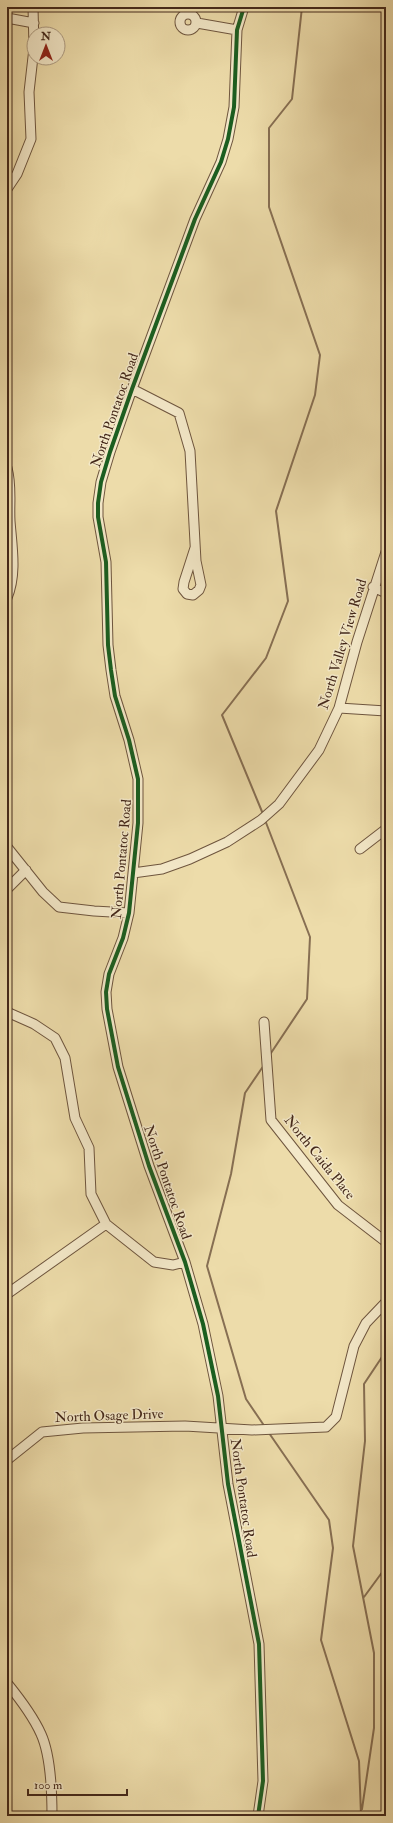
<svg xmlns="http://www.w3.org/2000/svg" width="393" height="1823" viewBox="0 0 393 1823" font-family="'IM FELL Double Pica',serif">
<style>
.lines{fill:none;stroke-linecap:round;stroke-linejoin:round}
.stream{stroke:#876f53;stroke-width:2}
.minor-casing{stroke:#6e553e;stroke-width:11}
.minor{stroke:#f3e8c8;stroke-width:9}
.cycleway-casing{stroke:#f3e8c8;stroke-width:6}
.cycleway{stroke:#1b5e20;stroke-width:4}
.labels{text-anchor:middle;stroke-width:3;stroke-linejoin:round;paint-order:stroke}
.street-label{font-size:14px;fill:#44281a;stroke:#f3e8c8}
</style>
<rect width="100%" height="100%" fill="#eddcaa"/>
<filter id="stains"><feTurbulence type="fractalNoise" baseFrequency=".005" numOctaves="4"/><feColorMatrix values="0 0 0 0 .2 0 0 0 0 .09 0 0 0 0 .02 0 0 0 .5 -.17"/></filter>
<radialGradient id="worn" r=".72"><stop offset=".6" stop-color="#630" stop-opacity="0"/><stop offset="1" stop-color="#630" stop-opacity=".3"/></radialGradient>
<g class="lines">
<!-- stream -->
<path class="stream" d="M263,814l-41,-99 44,-57 22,-57 -12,-90 39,-116 5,-40 -51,-148v-79l23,-29 10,-92
M265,820l45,117 -3,62 -38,57
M264,1065l-19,28 -14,81 -24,92 39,133 19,28
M269,1433l60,87 4,28 -12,92 38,121 2,54
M364,1597l22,-30
M362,1809l12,-81v-75l-21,-107 12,-105 -1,-57 22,-33"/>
<defs>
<path id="minor" d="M244,7l-7,23 -3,77 -6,32 -7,23 -26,57 -63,170 -22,63 -9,30 -3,21v14l8,45 2,83 3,25 4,26 14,44 9,39v44l-9,90 -6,25 -14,36 -3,18 1,17 11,58 31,99 36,96 18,62 15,72 10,88 31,160 4,137 -5,35
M180 22a8 8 0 1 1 16 0a8 8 0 1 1-16 0Z
M7,18l27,5
M197,23l40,7
M7,189l10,-15 14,-35 -2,-47 5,-44 -1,-41
M132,389l47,24 11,38 6,110 5,24 -2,5 -6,5 -6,-1 -4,-5 1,-7 11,-34
M7,468c5,18 2,35 3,53 2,26 7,53 -3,77
M373,587l13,6
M339,708l47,3
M7,847l36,45 16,15 35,4 35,2
M360,849l26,-20
M133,873l29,-4 28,-10 37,-17 34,-22 18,-16 40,-54 20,-42 18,-66 29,-90
M7,889l19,-19
M7,1012l27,12 21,14 10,20 10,60 14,30 2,46 15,30 48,38 19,3 12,-3
M264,1022l7,98 67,85 48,37
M7,1294l99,-70
M7,1460l35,-28 41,-4 102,-2 67,4 74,-3 10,-10 18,-71 12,-23 20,-21
M7,1683c13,16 26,33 34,51 10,22 11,58 11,82"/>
</defs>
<!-- minor casing -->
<use href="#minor" class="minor-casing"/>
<!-- minor -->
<use href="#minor" class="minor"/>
<defs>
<path id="cycleway" d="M244,7l-7,23 -3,77 -6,32 -7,23 -26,57 -63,170 -22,63 -9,30 -3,21v14l8,45 2,83 3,25 4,26 14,44 9,39v44l-9,90 -6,25 -14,36 -3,18 1,17 11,58 31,99 36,96 18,62 15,72 10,88 31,160 4,137 -5,35"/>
</defs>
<!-- cycleway casing -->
<use href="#cycleway" class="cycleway-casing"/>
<!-- cycleway -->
<use href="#cycleway" class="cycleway"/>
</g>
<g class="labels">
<!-- street labels -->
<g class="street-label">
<text transform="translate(114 410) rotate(-71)" y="5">North Pontatoc Road</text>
<text transform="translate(342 644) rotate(-73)" y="5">North Valley View Road</text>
<text transform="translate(121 859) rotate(-85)" y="5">North Pontatoc Road</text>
<text transform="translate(320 1157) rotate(51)" y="5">North Caida Place</text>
<text transform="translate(168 1182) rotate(71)" y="5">North Pontatoc Road</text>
<text transform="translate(109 1415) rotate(-2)" y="5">North Osage Drive</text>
<text transform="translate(244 1498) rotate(82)" y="5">North Pontatoc Road</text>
</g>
</g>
<!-- margin -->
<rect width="393" height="1823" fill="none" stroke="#eddcaa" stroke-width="24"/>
<rect x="8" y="8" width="377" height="1807" fill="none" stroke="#44281a" stroke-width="2"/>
<rect x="12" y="12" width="369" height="1799" fill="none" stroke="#44281a"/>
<!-- north arrow -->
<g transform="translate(46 46)"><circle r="19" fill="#f3e8c8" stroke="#ad9b82"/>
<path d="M0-3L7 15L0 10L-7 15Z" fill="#8f2418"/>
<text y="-6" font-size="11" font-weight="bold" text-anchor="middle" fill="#44281a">N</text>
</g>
<!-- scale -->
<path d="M28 1789v6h99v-6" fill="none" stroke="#44281a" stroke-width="2"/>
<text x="34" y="1789" font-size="12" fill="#44281a" stroke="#f3e8c8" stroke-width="3" paint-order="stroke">100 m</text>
<rect width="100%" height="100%" filter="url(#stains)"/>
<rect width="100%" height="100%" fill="url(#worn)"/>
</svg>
